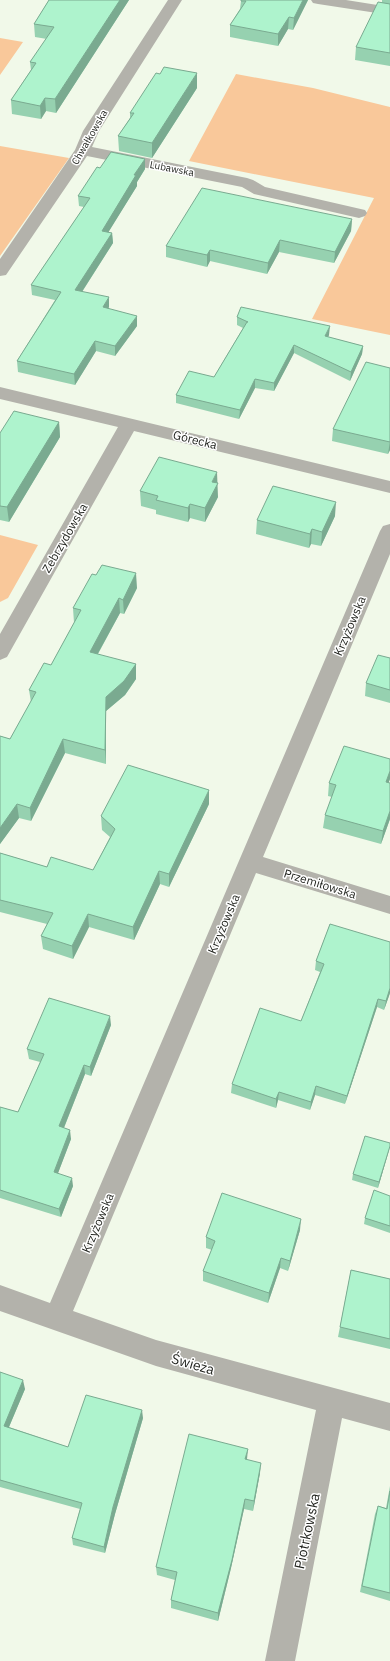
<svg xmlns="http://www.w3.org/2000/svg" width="390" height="1661" viewBox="0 0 390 1661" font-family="'IBM Plex Sans',sans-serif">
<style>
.green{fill:#f9c89a}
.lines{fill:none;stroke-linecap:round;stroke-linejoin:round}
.minor{fill:#b3b2ab;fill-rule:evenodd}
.wall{fill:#96d1b0}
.shaded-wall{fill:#7aaa90}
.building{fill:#aef3cd;stroke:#7aaa90}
.labels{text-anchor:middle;stroke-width:3;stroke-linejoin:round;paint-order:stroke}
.far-street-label{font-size:10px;fill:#1e201b;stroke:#fff}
.street-label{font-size:12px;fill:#1e201b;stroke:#fff}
.near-street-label{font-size:14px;fill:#1e201b;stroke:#fff}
</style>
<rect width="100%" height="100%" fill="#f1f9e9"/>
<!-- green -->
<path class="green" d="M0,38l23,4 -23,33z
M236,74l77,14 77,19v228l-78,-16 62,-121 -185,-37z
M0,146l69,12 -69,98z
M0,535l38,10 -30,53 -8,4z"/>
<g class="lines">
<!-- minor -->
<path class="minor" d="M168,0h14l-83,131 -7,16 155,31 6,2 12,7 100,23 2,3 -2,3 -6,2 -105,-24 -12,-7 -155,-31 -81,119 -6,1v-17l75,-109 8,-19z
M311,0h35l44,7v8l-72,-11 -5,-1z
M0,387l390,94v12l-256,-62 -127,226 -7,3v-26l118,-207 -118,-28z
M390,524v30l-127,303 127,39v18l-134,-41 -183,438 83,29 234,63v28l-48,-13 -47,243h-30l51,-251 -160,-44 -156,-55v-26l50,18 330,-772 3,-5z"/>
</g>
<!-- wall -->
<path class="wall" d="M49,0h80l-73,113 -10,-2 -5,8 -29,-5 -1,-14 20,-30 -1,-8 17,-23 -12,-2 -1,-13z
M308,0l-15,30 -5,-1 -10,17 -48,-9v-12l10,-16 1,-8z
M382,0h8v66l-35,-6 1,-13 26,-44z
M197,88l-45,70 -33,-7 -1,-15 12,-18v-5z
M145,159v10l-8,13v4l-29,46 4,1 1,10 -31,49 27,15 -1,1 29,18 -22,30 -19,-5 -21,34 -57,-13 -1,-11 38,-61 -23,-5 -1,-10 53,-78 -5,-1 -1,-10 22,-28z
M352,219l-1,12 -17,32 -55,-11 -12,22 -57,-13 -3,6 -41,-10v-11z
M237,317l92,18 -1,2 35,9 -1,8 -12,27 -56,-28 -20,38 -19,-3 -16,31 -63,-16v-8l38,-18 29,-49 -6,-3z
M390,368v82l-2,4 -56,-13 1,-12z
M59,422l1,15 -51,85 -9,-2v-87z
M140,491l78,6 -13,25 -15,-4 -2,4 -32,-8v-4l-15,-4z
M335,516l-14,30 -10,-2 -2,4 -53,-14 1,-14z
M137,588l-13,26 -4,-1 -22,41 38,25 -11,16 -19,16v53l-41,-11 -34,68 -12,-3 -19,26v-108l10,3 21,-37 -2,-12 22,-25 23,-42 -1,-15z
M390,658v45l-25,-7 1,-13z
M390,759v20l-2,4 2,36 -9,25 -58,-16 2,-13 7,-18 -4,-1 1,-13z
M209,804l-40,83 -9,-3 -26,56 -45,-13 -16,32 -30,-10 -2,-13 6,-12 -47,-12v-59l47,14 46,3 17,-33 -8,-7 -1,-14z
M330,924l60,69 -6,17 -7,-3 -32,97 -30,-9 -5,15 -32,-10 -2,8 -45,-15 1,-9 69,-63 19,-49 -5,-2 1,-9z
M111,1025l-20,51 -6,-2 -21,54 7,11 -13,34 15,13 -12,31 -61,-19v-91l18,5 22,-50 -11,-3 -2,-10z
M390,1143l-1,7 -11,38 -26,-8 1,-6z
M390,1196v37l-26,-9 1,-6z
M300,1230l-12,41 -8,-3 -12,35 -65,-22v-10l9,-21 -6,-2v-11z
M351,1270l39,9v70l-52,-12z
M0,1372l25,17 -16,38 59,20 75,-29 -28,96 -10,39 -32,-8 -1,-7 8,-29 -80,-22z
M247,1460l13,13 -7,38 -9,-2 -13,59 -13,53 -47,-13v-8l4,-20 -18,-5 -1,-8z
M390,1486v115l-30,-9 15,-78 3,-8 8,2z"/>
<!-- shaded-wall -->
<path class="shaded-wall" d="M120,0h9l-73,113 -1,-14z
M303,0h5l-15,30 1,-12z
M289,17l-1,12 -10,17v-12z
M197,73v15l-45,70v-15z
M45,98l1,13 -5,8 -1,-13z
M145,159v10l-8,13v4l-34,55 -1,-10 32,-56z
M352,219l-1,12 -17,32 1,-11z
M112,233l1,10 -37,58 -1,-11z
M280,240l-1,12 -12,22 1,-11z
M210,250v11l-3,6v-12z
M109,297v10l-6,10v-10z
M137,316v10l-22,30v-10z
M330,326l-1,9 -5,10 1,-9z
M95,341l1,10 -21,34 -1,-11z
M294,345v8l-20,38v-8z
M363,346l-1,8 -12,27 1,-9z
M255,379v9l-16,31 1,-9z
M59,422l1,15 -51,85 -2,-15z
M390,441v9l-2,4z
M217,472l1,25 -13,25v-14l7,-26z
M336,502l-1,14 -14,30 1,-14z
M190,504v14l-2,4v-14z
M312,529l-1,15 -2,4 1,-14z
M136,573l1,15 -13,26 -1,-14z
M119,598l1,15 -29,53 -1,-14z
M136,664v15l-11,16 -19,16v53l-1,-14 1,-53z
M63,739l2,14 -34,68 -1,-13z
M390,771v8l-6,17 2,-14z
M209,790v14l-40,83v-13z
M17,804l2,14 -19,26v-16z
M390,811v8l-9,25 2,-13z
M159,871l1,13 -26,56 -1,-13z
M88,914l1,13 -16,32 -1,-13z
M390,988v5l-6,17 2,-9z
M378,999l-1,8 -32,97 2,-8z
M110,1016l1,9 -20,51 -1,-9z
M84,1065l1,9 -24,61 -2,-9z
M316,1086l-1,9 -5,15 1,-8z
M279,1092l-1,8 -2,8v-9z
M70,1130l1,9 -16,42 -1,-9z
M390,1146l-1,4 -11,38 1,-6z
M72,1178l1,8 -12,31 -2,-8z
M301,1219l-1,11 -12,41 2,-10z
M281,1258l-1,10 -12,35 1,-10z
M23,1380l2,9 -19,45 -2,-8z
M142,1410l1,8 -28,96 -10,39 -1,-6 9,-40z
M248,1449l-1,10 -3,11 1,-11z
M261,1463l-1,10 -7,38 1,-10z
M245,1499l-1,10 -13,59 -13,53v-8z"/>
<!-- building -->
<path class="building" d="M49,0h71l-65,99 -10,-1 -5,8 -29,-6 25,-37 -6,-1 24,-35 -20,-3z
M241,0h62l-9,18 -5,-1 -11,17 -48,-9 16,-24h-5z
M378,2l12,2v49l-34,-6z
M164,67l33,6 -45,70 -34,-7 16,-23h-4l26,-40 4,1z
M111,152l34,7 -11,16h2l-34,56 10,2 -37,57 34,7 -6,10 34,9 -22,30 -20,-5 -21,33 -57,-13 44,-69 -30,-7 59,-87 -12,-2 19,-29 3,1z
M202,188l150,31 -17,33 -55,-12 -12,23 -58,-13 -3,5 -41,-9z
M241,307l89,19 -5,10 38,10 -12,26 -57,-27 -20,38 -19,-4 -15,31 -64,-15 13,-24 25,6 33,-55h1l-11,-5z
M366,362l24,6v74l-57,-13z
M14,411l45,11 -52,85 -7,-1v-73z
M159,457l58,15 -5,10 6,1 -13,25 -15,-4 -2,4 -32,-8 2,-4 -18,-5z
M273,486l63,16 -14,30 -10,-3 -2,5 -53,-14z
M102,565l34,8 -13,27 -4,-2 -29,54 46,12 -12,17 -18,16 -1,53 -42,-11 -33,69 -13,-4 -17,24v-92l10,3 26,-47 -7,-2 15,-27 7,2 30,-55 -8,-2 19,-34 4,1z
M378,655l12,3v32l-24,-7z
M344,746l46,13v12l-4,11 4,1v28l-7,20 -58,-16 11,-30 -7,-2z
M128,765l81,25 -40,84 -10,-3 -26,56 -45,-13 -16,32 -31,-10 12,-23 -53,-13v-47l47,14 4,-10 42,13 22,-41 -14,-13z
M330,924l60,18v46l-4,13 -8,-2 -31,97 -31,-10 -5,16 -32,-10 -3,7 -44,-15 28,-76 41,13 23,-57 -8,-3z
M49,998l61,18 -20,51 -6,-2 -25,61 11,4 -16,42 18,6 -13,31 -59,-19v-83l18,5 26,-58 -17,-5z
M365,1136l25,7v3l-11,36 -26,-8z
M374,1190l16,6v30l-25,-8z
M222,1193l79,26 -11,42 -9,-3 -12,35 -66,-22 12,-30 -9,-4z
M351,1270l39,9v60l-50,-12z
M0,1372l23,8 -19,46 64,21 18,-52 56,15 -29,97 -9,40 -32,-9 10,-35 -82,-23z
M189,1434l59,15 -3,10 16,4 -7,38 -9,-2 -13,61 -14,53 -47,-13 6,-28 -21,-5z
M390,1491v102l-28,-7 16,-80 9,3z"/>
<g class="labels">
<!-- far-street labels -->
<g class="far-street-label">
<text transform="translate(89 137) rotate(-60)" y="4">Chwałkowska</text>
<text transform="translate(172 168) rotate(11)" y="4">Lubawska</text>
</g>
<!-- street labels -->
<g class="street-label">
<text transform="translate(195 440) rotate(14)" y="4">Górecka</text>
<text transform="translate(65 538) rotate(-60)" y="4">Zebrzydowska</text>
<text transform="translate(350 626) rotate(-67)" y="4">Krzyżowska</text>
<text transform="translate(320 884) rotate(17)" y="4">Przemiłowska</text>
<text transform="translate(224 924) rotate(-67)" y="4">Krzyżowska</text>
<text transform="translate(98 1223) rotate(-67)" y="4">Krzyżowska</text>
</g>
<!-- near-street labels -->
<g class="near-street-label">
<text transform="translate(193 1364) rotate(16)" y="5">Świeża</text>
<text transform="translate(307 1531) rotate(-78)" y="5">Piotrkowska</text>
</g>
</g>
</svg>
